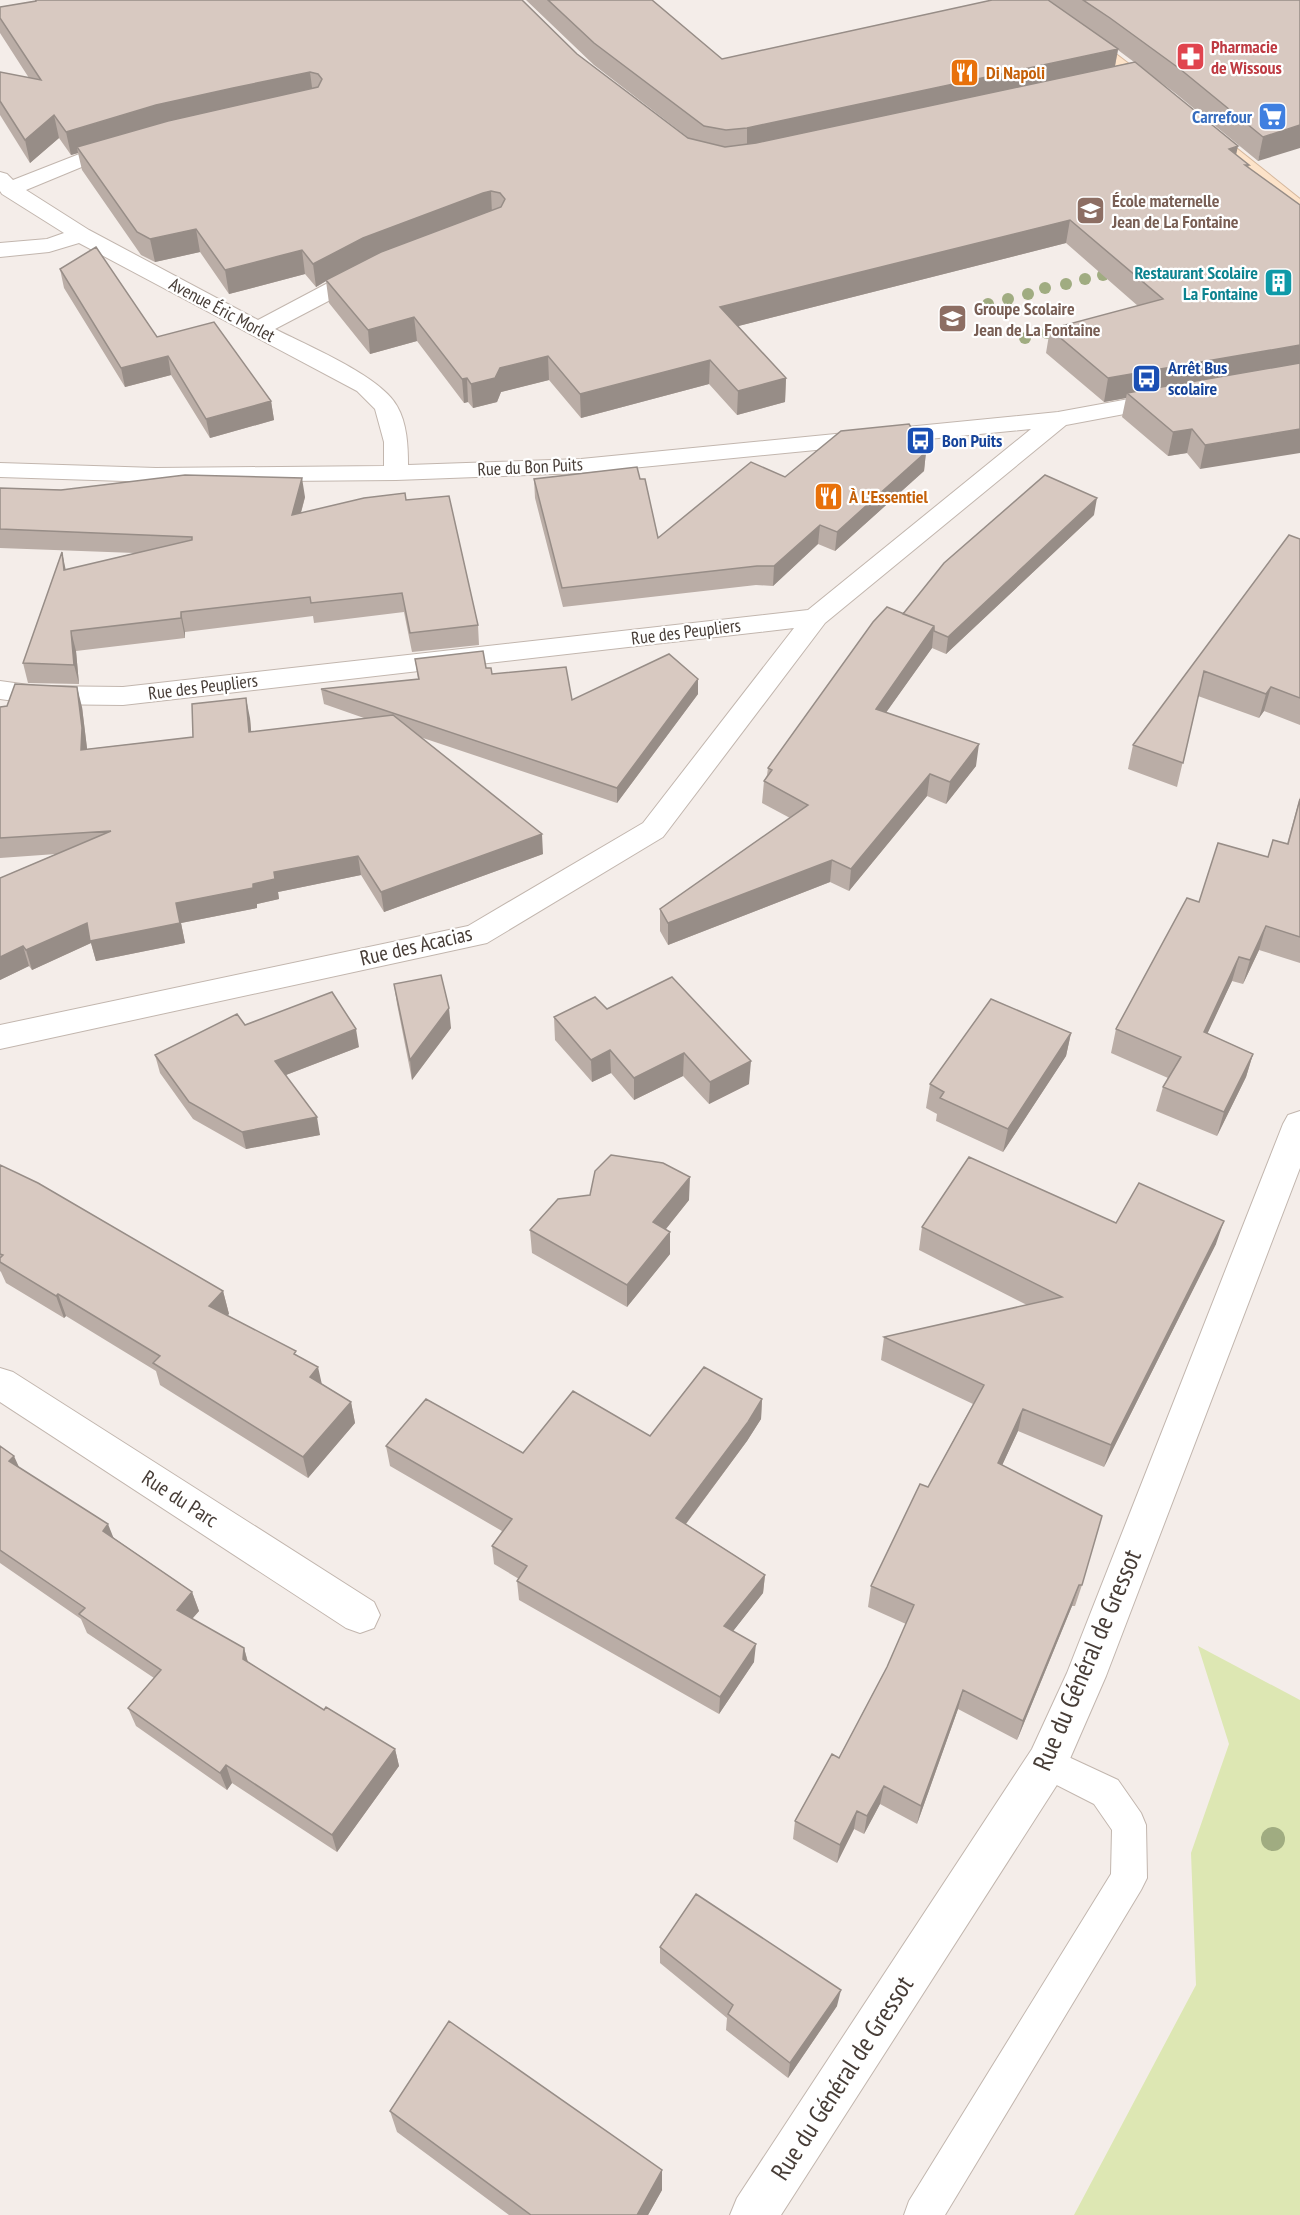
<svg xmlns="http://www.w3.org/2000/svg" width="1300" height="2215" viewBox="0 0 1300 2215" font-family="'PT Sans Narrow',sans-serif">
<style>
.green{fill:#dde7b3}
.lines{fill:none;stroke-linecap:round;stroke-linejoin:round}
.lane-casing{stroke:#c2b6ae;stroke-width:2}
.street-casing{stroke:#c2b6ae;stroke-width:2}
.secondary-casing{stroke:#d5b79c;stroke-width:2}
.lane{fill:#fff;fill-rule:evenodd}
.street{fill:#fff;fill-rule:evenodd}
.secondary{fill:#fde3c9;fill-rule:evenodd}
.tree{fill:#a0ac81}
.wall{fill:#baada6;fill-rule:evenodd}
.shaded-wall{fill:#978d87}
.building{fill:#d8c9c1;stroke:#978d87;stroke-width:1.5}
.labels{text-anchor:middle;stroke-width:4.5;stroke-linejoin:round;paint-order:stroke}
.far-health-label{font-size:18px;font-weight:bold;fill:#be3a42;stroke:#fff;text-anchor:start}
.far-food-label{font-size:18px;font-weight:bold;fill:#c56008;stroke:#fff;text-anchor:start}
.far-shop-label{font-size:18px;font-weight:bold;fill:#366cbe;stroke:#fff;text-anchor:end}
.far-education-label{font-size:18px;font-weight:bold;fill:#785e54;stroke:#fff;text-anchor:start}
.far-culture-label{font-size:18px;font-weight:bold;fill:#0d838f;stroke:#fff;text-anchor:end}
.far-street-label{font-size:18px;fill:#473d37;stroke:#fff}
.far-transit-label{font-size:18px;font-weight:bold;fill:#164399;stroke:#fff;text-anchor:start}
.street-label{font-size:21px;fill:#473d37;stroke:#fff}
.near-street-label{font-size:26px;fill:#473d37;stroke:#fff}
</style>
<rect width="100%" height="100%" fill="#f4ede9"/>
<!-- green -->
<path class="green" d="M1198,1646l102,54v515h-226l122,-230 -5,-132 38,-109z"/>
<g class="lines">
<defs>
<path id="lane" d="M1047,1747l71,33 23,33 5,12 1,53 -6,12 -196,325h-41l5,-14 202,-327 1,-44 -18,-26 -59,-30 -5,-11 5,-11z"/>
<path id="street" d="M122,141l7,2 3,4 -3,4 -28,8 -75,31 63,40 169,90 102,-54 8,-2 8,2 3,5 -3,5 -101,53c31,16 106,47 122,77 10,17 11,40 11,59l173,-6 477,-47 109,-20 8,2 4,5 -4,5 -8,2 -101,19 -241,198 -162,214 -176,106 -487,106v-24l468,-99 175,-103 151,-195 -671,77 -87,-1 -36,-5v-18l36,5 87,1 685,-77 223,-181 -450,44 -185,7 -240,2 -156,-5v-14l156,5 228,-2v-24l-9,-33 -18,-18 -278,-148 -30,9 -49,5v-14l47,-4 17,-6 -62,-39 -2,-3v-19l7,2 6,6 74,-29z
M1300,1111v57l-194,508 -44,101 -281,438h-51l7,-17 295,-449 35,-76 216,-549 5,-9z
M0,1368l13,4 361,230 6,13 -6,13 -14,5 -14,-5 -346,-226z"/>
<path id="secondary" d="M1018,0h22l21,12 106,81 -3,4h-14z
M1213,133l7,2 80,64v17l-8,-1 -86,-72 -3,-4 3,-4z"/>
</defs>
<!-- lane casing -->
<use href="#lane" class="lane-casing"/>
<!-- street casing -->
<use href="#street" class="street-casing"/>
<!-- secondary casing -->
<use href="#secondary" class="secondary-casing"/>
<!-- lane -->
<use href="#lane" class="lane"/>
<!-- street -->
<use href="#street" class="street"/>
<!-- secondary -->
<use href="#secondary" class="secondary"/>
</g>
<!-- trees -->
<g class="tree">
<circle cx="1103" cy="275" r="6"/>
<circle cx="1085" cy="279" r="6"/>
<circle cx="1066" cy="284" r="6"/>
<circle cx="1045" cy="288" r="6"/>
<circle cx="1028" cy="294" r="6"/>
<circle cx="1008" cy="299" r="6"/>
<circle cx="988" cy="304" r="6"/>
<circle cx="1047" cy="333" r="6"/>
<circle cx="1025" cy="338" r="6"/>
<circle cx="1273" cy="1839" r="12"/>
</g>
<!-- wall -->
<path class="wall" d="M35,0h487l55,54 111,84 2,1 -96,-74 -68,-65h126l70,59 270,-59h308l-42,161 -83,-68 -27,-20 88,82 13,10 -1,3 52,37 -100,264 -13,-16 -19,3 -46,-39 4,-19 -22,4 -58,-49 4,-24 88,-23 -72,-63 -328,83 48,52 -1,24 -48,13 -28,-31 -128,34 -32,-38 -48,12 -4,10 -24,6 -5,-6 -4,1 -47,-62 -47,13 -41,-51 -3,-22 -10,6 -11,-13 -76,20 -29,-42 -45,10 -14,-7 -59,-85 -4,-17 -7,2 -12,-17 -29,25 -30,-48v-43l29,6 -29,-45v-26l35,-6zM1118,50l16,12 -19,4z
M60,269l97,68 114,64 3,19 -64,18 -39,-63 -46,12 -61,-99z
M926,452l-2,19 -89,80 -17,-7 -45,42 -17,-1 -193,22 -28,-109 -1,-19h106l18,59 127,-61z
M0,488l305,9 -4,16 105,-13 72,125 1,20 -67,7 -8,-40 -90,11 -1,-7 -128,16v6l-109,13 3,33 -51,-1 -5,-20 43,-93 69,-17 -135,-5z
M1094,515l-148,139 -14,-6 -46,64 90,54 -30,38 -19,-8 -78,95 -19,-9 -162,63 -8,-14v-22l130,-91 -28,-15 2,-22 3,-6 1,-7 135,-154z
M1300,539v186l-36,-14 -5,7 -61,-22 -21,91 -49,-18 5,-24z
M415,659l71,9 6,6 80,26 126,-6 -81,109 -197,-66 123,117 -159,58 -23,-37 -83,17 1,7 -22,5v4l-76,15 4,20 -89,18 -5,-18 -59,27 -3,-4 -29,14v-102l56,-24 -56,4v-151h82l5,42 106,-12 57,-19 1,14 113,-14 -40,-14 -3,-15 97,-10z
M1300,797v166l-41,-13 -16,34 -11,-3 -25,52 46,21 -7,23 -29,59 -61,-25 7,-24 5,-9 -57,-25 5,-24 83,-127 88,-58z
M394,984l57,44 -39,52 -15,-76z
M607,1009l142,75 -40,20 -26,-28 -49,24 -23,-27 -19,9 -37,-42 -1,-23z
M245,1025l114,22 -73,28 34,60 -74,14 -53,-30 -33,-46 -5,-18z
M1071,1033l-5,23 -63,96 -67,-31 1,-7 -11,-6 4,-24z
M0,1165l223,126 6,23 -2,1 70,40 25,29 29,18 4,21 -47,55 -148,-93 -4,-14 -90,-55 -2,2 -58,-35 -5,-11 -1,-1z
M689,1200l-23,29 4,25 -43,53 -95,-54 -2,-23z
M1116,1223l100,21 -112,223 -86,-36 -16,34 80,120 -7,21h-3l-55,134 -59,-31 -41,115 -37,-20 -16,30 -10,-5 -17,34 -44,-24 2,-18 44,-63 48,-91 19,-43 -38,-17 3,-21 57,-99 45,-83 -92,-44 3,-23 143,-32 -108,-55 3,-23z
M762,1399l-1,20 -14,22 -61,83 79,51 -2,18 -30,38 21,31 -35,52 -200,-114 -2,-19 2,-2 -25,-15 -2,-18 10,-15 -112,-65 -4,-20 137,7 127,-17z
M0,1446l19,21 95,71 78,54 7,19 -7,8 52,29 4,14 76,48 71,39 4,17 -62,86 -105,-69 -5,7 -91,-64 -8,-18 26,-30 -67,-45 -6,-14 -81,-56z
M660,1947l177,59 -49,72 -62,-48 1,-12 -67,-55z
M390,2111l272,79 -14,25h-139l-112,-83z"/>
<!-- shaded-wall -->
<path class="shaded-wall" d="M1118,49l-4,22 -367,80v-23z
M310,72l3,23 -236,52 1,6 -7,2 -5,-23 90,-27 77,-17z
M54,115l5,23 -29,25 -5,-23z
M1300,125v23l-42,13 5,-24z
M1238,146l-5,23 -4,-20z
M491,191l1,23 -166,66v1l-10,6 -3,-23 50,-26 120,-45z
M1070,220l-4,23 -347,88 1,-24z
M196,229l4,23 -45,10 -5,-23z
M302,250l3,24 -76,20 -4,-24z
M414,317l3,24 -47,13 -2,-24z
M1300,345v23l-173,25 -1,5 -22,4 4,-24z
M168,356l3,19 -46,12 -4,-19z
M548,356l1,24 -48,12 -4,10 -24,6 -2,-24 29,-16z
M710,360l-1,24 -128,34 -1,-24z
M467,378l1,24 -4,1 -2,-24z
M786,378l-1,24 -48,13 1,-24z
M271,401l3,19 -64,18 -4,-19z
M1192,429l-5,24 -19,3 5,-24z
M1300,429v24l-100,16 5,-24z
M926,452l-2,19 -89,80 2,-19z
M302,478l3,19 -10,37 -3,-19z
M1097,498l-3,17 -148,139 2,-17z
M820,525l-2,19 -45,42 1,-20z
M62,552l4,19 -2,-1z
M181,612l4,20v6l-4,-20z
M934,626l-2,22 -59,83 3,-22z
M71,631l5,20 3,33 -5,-19z
M698,679v15l-81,109v-15z
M77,687l5,20 5,41 -1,22 -5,-20z
M1271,687l-7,24 -5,7 7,-24z
M246,698l4,20 3,34 -4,-20z
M979,744l-3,22 -30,38 4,-22z
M930,774l-3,22 -78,95 2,-22z
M542,834l1,20 -159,58 -3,-20z
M358,856l3,19 -83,17 1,7 -22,5v4l-76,15 4,20 -89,18 -5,-18 -59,27 -6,-20 61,-27 89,-20 77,-19 21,-12z
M832,860l-2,22 -162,63v-22z
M1266,926l-7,24 -16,34 7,-24z
M23,946l6,20 -29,14v-23z
M1239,957l-7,24 -35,75 7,-24z
M449,1008l2,20 -39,52 -2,-20z
M356,1029l3,18 -81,31 -3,-17z
M1071,1033l-5,23 -63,96 5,-23z
M610,1050l1,23 -19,9 -1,-22z
M684,1053l-1,23 -49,24v-22z
M1253,1054l-7,23 -29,59 7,-24z
M751,1061l-2,23 -40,20 1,-22z
M317,1117l3,18 -74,14 -4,-17z
M690,1177l-1,23 -36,45v-23z
M1224,1221l-8,23 -112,223 7,-22z
M670,1232v22l-43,53v-22z
M223,1291l6,23 -14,14 -6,-22z
M58,1294l8,22 -2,2 -8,-22z
M318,1367l5,22 -13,-12z
M762,1399l-1,20 -14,22 -71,96v-19z
M351,1402l4,21 -47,55 -5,-21z
M1023,1409l-5,22 -25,54 5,-22z
M14,1456l9,20 -14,-15z
M108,1524l8,20 -13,-13z
M765,1575l-2,18 -40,51 1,-18z
M1079,1585l-7,21 -55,134 6,-19z
M192,1592l7,19 -15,17 -7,-18z
M756,1644l-2,18 -35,52 1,-17z
M244,1648l5,19 -6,-8z
M963,1690l-5,19 -41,115 4,-18z
M395,1749l4,17 -62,86 -5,-17z
M226,1765l6,18 -5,7 -7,-17z
M884,1786l-4,18 -16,30 3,-18z
M857,1811l-3,18 -17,34 3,-18z
M841,1990l-4,16 -49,72 2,-15z
M662,2170v20l-14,25h-11z"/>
<!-- building -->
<path class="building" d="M36,0h486l55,54 111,84 37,9 31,-4 379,-81 103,84 -9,3 20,16h-4l55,40v140l-192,33 -58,-49 113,-30 -93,-79 -350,87 66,71 -48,13 -28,-31 -130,34 -32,-38 -48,12 -5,10 -24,6 -4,-6 -5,1 -48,-62 -46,13 -42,-50 55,-28 120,-45 4,-8 -5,-6 -9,-2 -8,2 -120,45 -50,26 -11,-14 -77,20 -29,-41 -46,10 -13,-7 -60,-85 91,-26 150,-34 4,-8 -4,-5 -8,-2 -77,16 -77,17 -90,27 -12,-17 -29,25 -25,-39v-29l41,8 -41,-62v-11l36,-6z
M548,0h104l70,59 270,-59h56l70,49 -371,79 -21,2 -22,-4 -110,-83z
M1083,0h217v125l-37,12 -83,-68 -70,-51z
M96,247l61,90 57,-15 57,79 -65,18 -38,-63 -47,12 -61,-99z
M1300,363v66l-95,16 -13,-16 -19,3 -46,-39z
M909,424l17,28 -89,80 -17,-7 -46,41h-17l-195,22 -28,-109 103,-12 3,12h5l13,59 93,-76 34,15 56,-46z
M185,475l117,3 -10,37 72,-17 41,-5 1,7 43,-4 29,129 -68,8 -8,-40 -91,10 -1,-6 -129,15v6l-110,13 3,34 -51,-2 39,-111 2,18 128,-30v-3l-192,-8v-41l61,2z
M1045,475l52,23 -149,139 -14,-6v-5l-31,-12 41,-51z
M1289,535l11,4v159l-29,-11 -5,7 -62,-23 -21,92 -50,-18z
M887,607l47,19 -58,83 103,35 -29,38 -20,-8 -79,95 -19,-9 -164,63 -8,-14 148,-104 -44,-24 8,-11 -4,-2 105,-146z
M483,651l3,17h5l1,6 74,-7 6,33 97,-46 29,25 -81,109 -296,-99 98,-10 -4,-20z
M15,684l62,3 5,41 -1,22 112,-13 -1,-33 54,-6 3,34 144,-17 149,119 -161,58 -23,-36 -84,16 1,7 -22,5v4l-77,15 4,20 -90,18 -3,-18 -61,27 -3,-4 -23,11v-79l111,-47 -111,7v-131l7,-1z
M1300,799v138l-34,-11 -16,34 -11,-3 -35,75 49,22 -29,58 -61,-25 18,-30 -65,-28 71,-131 12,4 19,-59 50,14 5,-17 15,4z
M441,975l8,33 -39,52 -16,-76z
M672,977l79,84 -41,21 -26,-29 -50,25 -24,-28 -19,10 -37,-43 41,-20 12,12z
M332,992l24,37 -81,32 42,56 -75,15 -53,-30 -34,-47 82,-41 8,11z
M991,999l80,34 -63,96 -68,-31 4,-6 -14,-8z
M611,1155l52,8 27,14 -37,45 17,10 -43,53 -97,-55 28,-31 32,-4 5,-24z
M969,1157l147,66 23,-40 85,38 -113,224 -88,-36 -25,54 104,53 -20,69h-3l-56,136 -60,-31 -42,116 -37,-20 -17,30 -10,-5 -17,34 -45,-24 37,-67 7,4 48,-91 27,-62 -43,-19 49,-102 8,3 56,-102 -100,-48 178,-40 -140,-70z
M0,1165l38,18 185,108 -14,15 87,45 -2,3 24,13 -8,10 41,25 -48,55 -150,-94 7,-7 -102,-62 -2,2 -56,-34v-4l3,-3 -3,-1z
M704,1367l58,32 -14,23 -72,96 89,57 -41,51 32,18 -36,53 -203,-116 10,-15 -35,-20 20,-27 -126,-73 40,-47 97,54 50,-62 77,45z
M0,1446l14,10 -5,5 99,63 -5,7 89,61 -15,18 67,38 -1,11 81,51 2,-3 69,42 -63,86 -106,-70 -6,8 -92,-65 33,-38 -82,-56 6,-6 -85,-58z
M696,1894l145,96 -51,73 -62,-49 5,-9 -73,-58z
M449,2021l213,149 -25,45h-106l-141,-104z"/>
<!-- icons -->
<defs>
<symbol id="pharmacy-square" viewBox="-11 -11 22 22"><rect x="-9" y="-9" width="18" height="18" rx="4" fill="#e0444e" stroke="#fff"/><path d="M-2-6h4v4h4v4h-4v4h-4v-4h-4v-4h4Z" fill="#fff"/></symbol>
<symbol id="restaurant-square" viewBox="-11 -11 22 22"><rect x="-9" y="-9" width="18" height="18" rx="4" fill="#e8710a" stroke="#fff"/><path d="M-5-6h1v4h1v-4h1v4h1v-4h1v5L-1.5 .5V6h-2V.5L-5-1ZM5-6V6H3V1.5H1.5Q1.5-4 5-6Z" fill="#fff"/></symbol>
<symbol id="supermarket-square" viewBox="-11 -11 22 22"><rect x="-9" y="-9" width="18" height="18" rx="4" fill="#3f7fe0" stroke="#fff"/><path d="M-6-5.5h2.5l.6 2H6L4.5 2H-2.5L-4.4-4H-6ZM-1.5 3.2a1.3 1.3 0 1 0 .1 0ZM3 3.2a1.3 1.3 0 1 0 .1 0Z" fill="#fff"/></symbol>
<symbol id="school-square" viewBox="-11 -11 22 22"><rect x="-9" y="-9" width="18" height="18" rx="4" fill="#8d6e63" stroke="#fff"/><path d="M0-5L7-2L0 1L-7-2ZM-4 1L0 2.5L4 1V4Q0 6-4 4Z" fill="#fff"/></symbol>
<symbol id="building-square" viewBox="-11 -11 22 22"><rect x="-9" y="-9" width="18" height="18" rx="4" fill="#0f9aa8" stroke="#fff"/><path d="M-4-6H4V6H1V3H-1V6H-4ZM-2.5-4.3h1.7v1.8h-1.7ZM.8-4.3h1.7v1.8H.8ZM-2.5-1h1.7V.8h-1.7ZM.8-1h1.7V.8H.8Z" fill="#fff"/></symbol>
<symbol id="bus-square" viewBox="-11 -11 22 22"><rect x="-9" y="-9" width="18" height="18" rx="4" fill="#1a4fb4" stroke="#fff"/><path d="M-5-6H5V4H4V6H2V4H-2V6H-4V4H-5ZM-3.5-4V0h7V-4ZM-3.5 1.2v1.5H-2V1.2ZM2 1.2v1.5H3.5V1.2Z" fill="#fff"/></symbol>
</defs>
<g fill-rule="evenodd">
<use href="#pharmacy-square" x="1174" y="40" width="33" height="33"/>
<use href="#restaurant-square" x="948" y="56" width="33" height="33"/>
<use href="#supermarket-square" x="1256" y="100" width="33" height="33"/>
<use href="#school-square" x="1074" y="194" width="33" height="33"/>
<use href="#building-square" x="1262" y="266" width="33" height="33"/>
<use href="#school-square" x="936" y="302" width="33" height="33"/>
<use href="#bus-square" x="1130" y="362" width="33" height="33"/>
<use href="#bus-square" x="904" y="424" width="33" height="33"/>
<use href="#restaurant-square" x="812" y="480" width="33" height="33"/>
</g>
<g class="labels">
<!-- far-health labels -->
<g class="far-health-label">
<text x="1211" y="53">Pharmacie<tspan x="1211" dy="21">de Wissous</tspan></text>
</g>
<!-- far-food labels -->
<g class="far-food-label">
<text x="986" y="79">Di Napoli</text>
<text x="849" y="503">À L'Essentiel</text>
</g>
<!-- far-shop labels -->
<g class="far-shop-label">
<text x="1252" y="123">Carrefour</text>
</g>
<!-- far-education labels -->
<g class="far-education-label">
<text x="1112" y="207">École maternelle<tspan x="1112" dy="21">Jean de La Fontaine</tspan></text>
<text x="974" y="315">Groupe Scolaire<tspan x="974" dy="21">Jean de La Fontaine</tspan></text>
</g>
<!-- far-culture labels -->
<g class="far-culture-label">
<text x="1258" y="279">Restaurant Scolaire<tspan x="1258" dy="21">La Fontaine</tspan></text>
</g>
<!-- far-street labels -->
<g class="far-street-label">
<text transform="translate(222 310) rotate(28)" y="6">Avenue Éric Morlet</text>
<text transform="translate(530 467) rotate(-3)" y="6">Rue du Bon Puits</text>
<text transform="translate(686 632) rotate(-7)" y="6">Rue des Peupliers</text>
<text transform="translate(203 687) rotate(-7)" y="6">Rue des Peupliers</text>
</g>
<!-- far-transit labels -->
<g class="far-transit-label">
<text x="1168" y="374">Arrêt Bus<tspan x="1168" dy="21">scolaire</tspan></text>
<text x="942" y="447">Bon Puits</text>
</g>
<!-- street labels -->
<g class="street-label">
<text transform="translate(416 946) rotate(-13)" y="7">Rue des Acacias</text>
<text transform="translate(180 1499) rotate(33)" y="7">Rue du Parc</text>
</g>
<!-- near-street labels -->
<g class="near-street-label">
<text transform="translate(1087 1660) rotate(-67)" y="9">Rue du Général de Gressot</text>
<text transform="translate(842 2078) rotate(-57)" y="9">Rue du Général de Gressot</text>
</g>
</g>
</svg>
